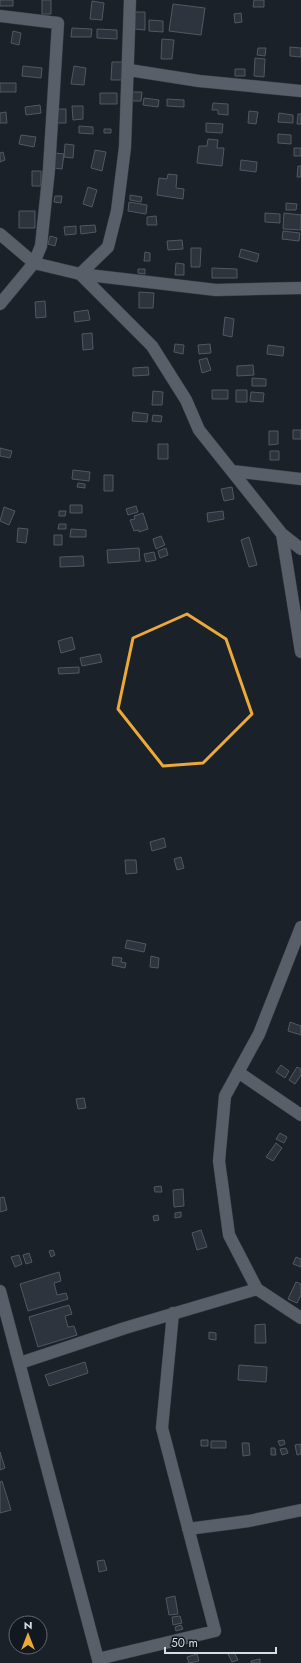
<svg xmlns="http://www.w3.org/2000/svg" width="301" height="1663" viewBox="0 0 301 1663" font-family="Jost,sans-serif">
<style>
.building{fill:#2e343d;stroke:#515861}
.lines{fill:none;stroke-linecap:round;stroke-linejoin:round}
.minor-casing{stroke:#393d44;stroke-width:13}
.minor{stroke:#585f69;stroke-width:12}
.marked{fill:none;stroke:#eba93a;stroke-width:3;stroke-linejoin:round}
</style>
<rect width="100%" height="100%" fill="#1b2129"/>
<!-- building -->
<path class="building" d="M0,0h13v6h-13z
M42,0h9v14h-9z
M254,0h10v7h-11z
M92,1l12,2 -2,17 -12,-1z
M173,4l32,4 -4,27 -32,-4z
M135,12h10v18l-10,-1z
M241,13l1,9 -7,1 -1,-9z
M149,20l14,1v11l-14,-1z
M72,28l20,1 -1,8h-20z
M97,29l20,1v9l-20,-1z
M13,31l8,2 -2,12 -8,-2z
M162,39l12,1 -2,19h-11z
M290,47l11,1v9l-11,-1z
M258,48h8l-1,8 -8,-1z
M255,58l10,1 -1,18 -10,-1z
M112,62h11l-1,18h-11z
M23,66l19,2 -1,10 -19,-2z
M74,66l12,2 -2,17 -13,-1z
M235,69h10v7h-10z
M0,83h16v9h-16z
M131,92h11l-1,9h-10z
M100,93h17v11h-17z
M144,98l15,2 -1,7 -15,-2z
M167,99l17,1v7l-17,-1z
M213,103l15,1v11l-10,-1v-4h-6z
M40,105l1,8 -15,2 -1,-8z
M72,106h11v13l-10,1z
M57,109h9v14h-9z
M249,111l9,1 -2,12 -8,-1z
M6,112l1,11h-7v-10z
M279,113l14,2v8l-15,-1z
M298,114h3v10h-4z
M206,123l17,1 -1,9 -16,-1z
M79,126l14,1v7l-14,-1z
M104,129h7v4h-7z
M278,134l13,1v9l-13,-1z
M21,135l15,2 -2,10 -15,-3z
M208,139l10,1 -1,8h7l-2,18 -25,-3 2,-17h8z
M65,144l9,1 -1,13 -9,-1z
M294,148h7v8h-7z
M95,150l11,2 -4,19 -11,-3z
M3,152l2,8 -5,2v-9z
M55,153l9,1 -2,15 -8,-1z
M241,160l16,2 -1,10 -16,-2z
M298,166h3v11h-4z
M32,171h9v15h-9z
M168,174l9,1 -1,13 8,1 -1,10 -26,-4 2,-17 8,1z
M88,187l9,3 -5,17 -9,-3z
M130,195l12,2 -1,5 -11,-2z
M55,196h7l-1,7 -7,-1z
M129,202l18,3 -1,9 -18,-3z
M286,203l11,1 -1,6h-10z
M19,211h16v17h-16z
M265,213l15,1v9l-15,-1z
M284,213l17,2v15l-18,-1z
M156,216l1,9h-10v-8z
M95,225l1,7 -15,2 -1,-8z
M76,226v8l-11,1 -1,-8z
M283,231l17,2 -1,8 -17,-2z
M50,236l7,2 -2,8 -7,-2z
M182,240l1,9 -15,1 -1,-9z
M191,248h10l-1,19h-9z
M241,249l18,5 -2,8 -18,-5z
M145,252l5,1v8h-6z
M176,263l8,1v11h-9z
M212,268l25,1v9h-25z
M138,269h7v5l-7,-1z
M139,292l15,1 -1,15h-14z
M45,301l1,16 -10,1 -1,-16z
M88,310l2,10 -15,2 -1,-10z
M225,317l9,2 -2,18 -9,-2z
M92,333l1,16 -10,1 -1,-16z
M175,344l9,1 -1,9 -9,-2z
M210,344l1,9 -12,1 -1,-9z
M268,345l16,2 -1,9 -16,-2z
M207,358l4,12 -9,3 -3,-13z
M253,365l1,10 -17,1v-10z
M148,367l1,8 -16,1v-8z
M252,378l14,1v7h-14z
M212,390h16v9h-16z
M236,390h11v12h-11z
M153,391l10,1 -1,13h-10z
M251,392l13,1 -1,9 -13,-1z
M133,412l15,2 -1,8 -15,-1z
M153,415l9,1 -1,6 -9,-1z
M293,430h8v9h-8z
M269,431h9v13l-9,1z
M158,444h10v15h-10z
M0,448l12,3 -2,7 -10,-2z
M270,451h9v9h-9z
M73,470l17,2 -1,9 -17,-2z
M104,475h9v16h-9z
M78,483l7,1v4l-8,-1z
M232,487l2,12 -10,2 -3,-12z
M70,505h12v8h-12z
M136,506l2,6 -10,3 -2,-6z
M4,507l11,4 -6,14 -9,-4z
M59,511h7l-1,5h-6z
M223,511l1,8 -16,3 -1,-9z
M143,513l5,16 -9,3v-2l-5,1 -4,-11 5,-1 -1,-3z
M59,524h7v5h-8z
M18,528l10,1 -2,14 -9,-1z
M71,529l15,1v7h-16z
M54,535h8v10h-8z
M161,536l4,9 -9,4 -3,-10z
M249,537l8,28 -8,2 -8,-27z
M139,548l1,13 -32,2 -1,-13z
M166,548l2,7 -8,3 -2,-7z
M154,552l2,8 -10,2 -2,-8z
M83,556l1,10 -24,1v-10z
M72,637l3,12 -14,4 -3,-12z
M100,654l2,8 -20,4 -2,-8z
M79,667v6l-20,1 -1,-6z
M164,838l2,9 -14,4 -2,-9z
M181,857l3,11 -7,2 -3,-11z
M125,860h11l1,13 -11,1z
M127,940l19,4 -2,8 -19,-4z
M151,956l8,2 -1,10 -8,-1z
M113,957l9,1 -1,4 5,1 -1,5 -13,-3z
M290,1022l11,4v9l-13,-4z
M281,1065l8,6 -4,7 -9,-6z
M297,1067l4,2v6l-6,9 -6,-4z
M84,1098l2,10 -8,1 -2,-10z
M280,1133l7,4 -3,6 -8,-4z
M276,1143l6,5 -9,13 -7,-4z
M161,1186l1,6h-7l-1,-5z
M183,1189l1,17 -10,1 -1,-17z
M4,1197l3,13 -7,2v-14z
M181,1212v5l-6,1v-5z
M158,1215l1,5 -5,1 -1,-5z
M201,1230l6,17 -10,3 -5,-17z
M53,1250l2,5 -4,2 -2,-6z
M29,1253l3,9 -6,2 -3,-9z
M19,1255l3,9 -7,3 -4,-10z
M296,1257l5,2v8l-8,-3z
M59,1272l2,9 -7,2 3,12 9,-2 2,6 -40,12 -8,-27z
M296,1282l5,2v11l-4,8 -9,-4z
M69,1305l3,9 -7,2 3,11 6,-1 3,9 -39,12 -9,-30z
M265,1324l1,19h-11v-18z
M209,1332l7,1v7l-7,-1z
M85,1362l3,11 -39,13 -4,-11z
M239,1365l28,2 -1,15 -28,-2z
M201,1440h7v6h-7z
M284,1440l1,4 -5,2 -2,-5z
M211,1441h15v7h-15z
M242,1443h7l1,12 -7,1z
M301,1444v10l-4,1 -2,-10z
M271,1448h4l1,7h-5z
M286,1448l2,5 -6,2 -2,-6z
M0,1452l5,16 -5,2z
M2,1481l9,29 -11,3v-31z
M104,1560l3,10 -8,2 -2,-11z
M175,1596l3,18 -9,1 -3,-17z
M180,1616l2,7 -9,2 -1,-8z
M181,1625l2,4 -7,2 -1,-4z
M234,1652l4,8 -6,2 -4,-8z
M197,1654l2,7 -10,2 -2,-6z
M260,1659v4h-9v-2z"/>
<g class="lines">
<defs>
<path id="minor" d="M0,16l58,7 -9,146 -8,77 -7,17 -34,41
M129,70l70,11 102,10
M0,234l34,29 46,11 72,72 34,54 13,30 83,104 19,118
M80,274l28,-27 9,-36 8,-64 5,-147
M80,274l136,16 85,-2
M232,471l69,8
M282,534l19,15
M301,927l-42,107 -34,62 -6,65 10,74 28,54 44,29
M238,1072l63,43
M0,1291l99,372
M20,1363l105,-35 132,-39
M188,1529l61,-8 52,-11
M98,1659l117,-28 -53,-203 11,-115"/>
</defs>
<!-- minor casing -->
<use href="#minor" class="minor-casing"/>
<!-- minor -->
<use href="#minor" class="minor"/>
</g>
<!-- marked area -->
<path class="marked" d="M187,614l39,25 26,75 -49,49 -40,3 -45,-57 15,-71z"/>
<!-- north arrow -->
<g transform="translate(28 1635)"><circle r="19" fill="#12181f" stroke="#62676d"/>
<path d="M0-3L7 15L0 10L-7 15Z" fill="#eba93a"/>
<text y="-6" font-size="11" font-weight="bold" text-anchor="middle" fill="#d9dde3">N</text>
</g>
<!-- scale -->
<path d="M165 1647v6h111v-6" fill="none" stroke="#d9dde3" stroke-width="2"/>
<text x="171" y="1647" font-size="12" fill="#d9dde3" stroke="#12181f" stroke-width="3" paint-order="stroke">50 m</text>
</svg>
